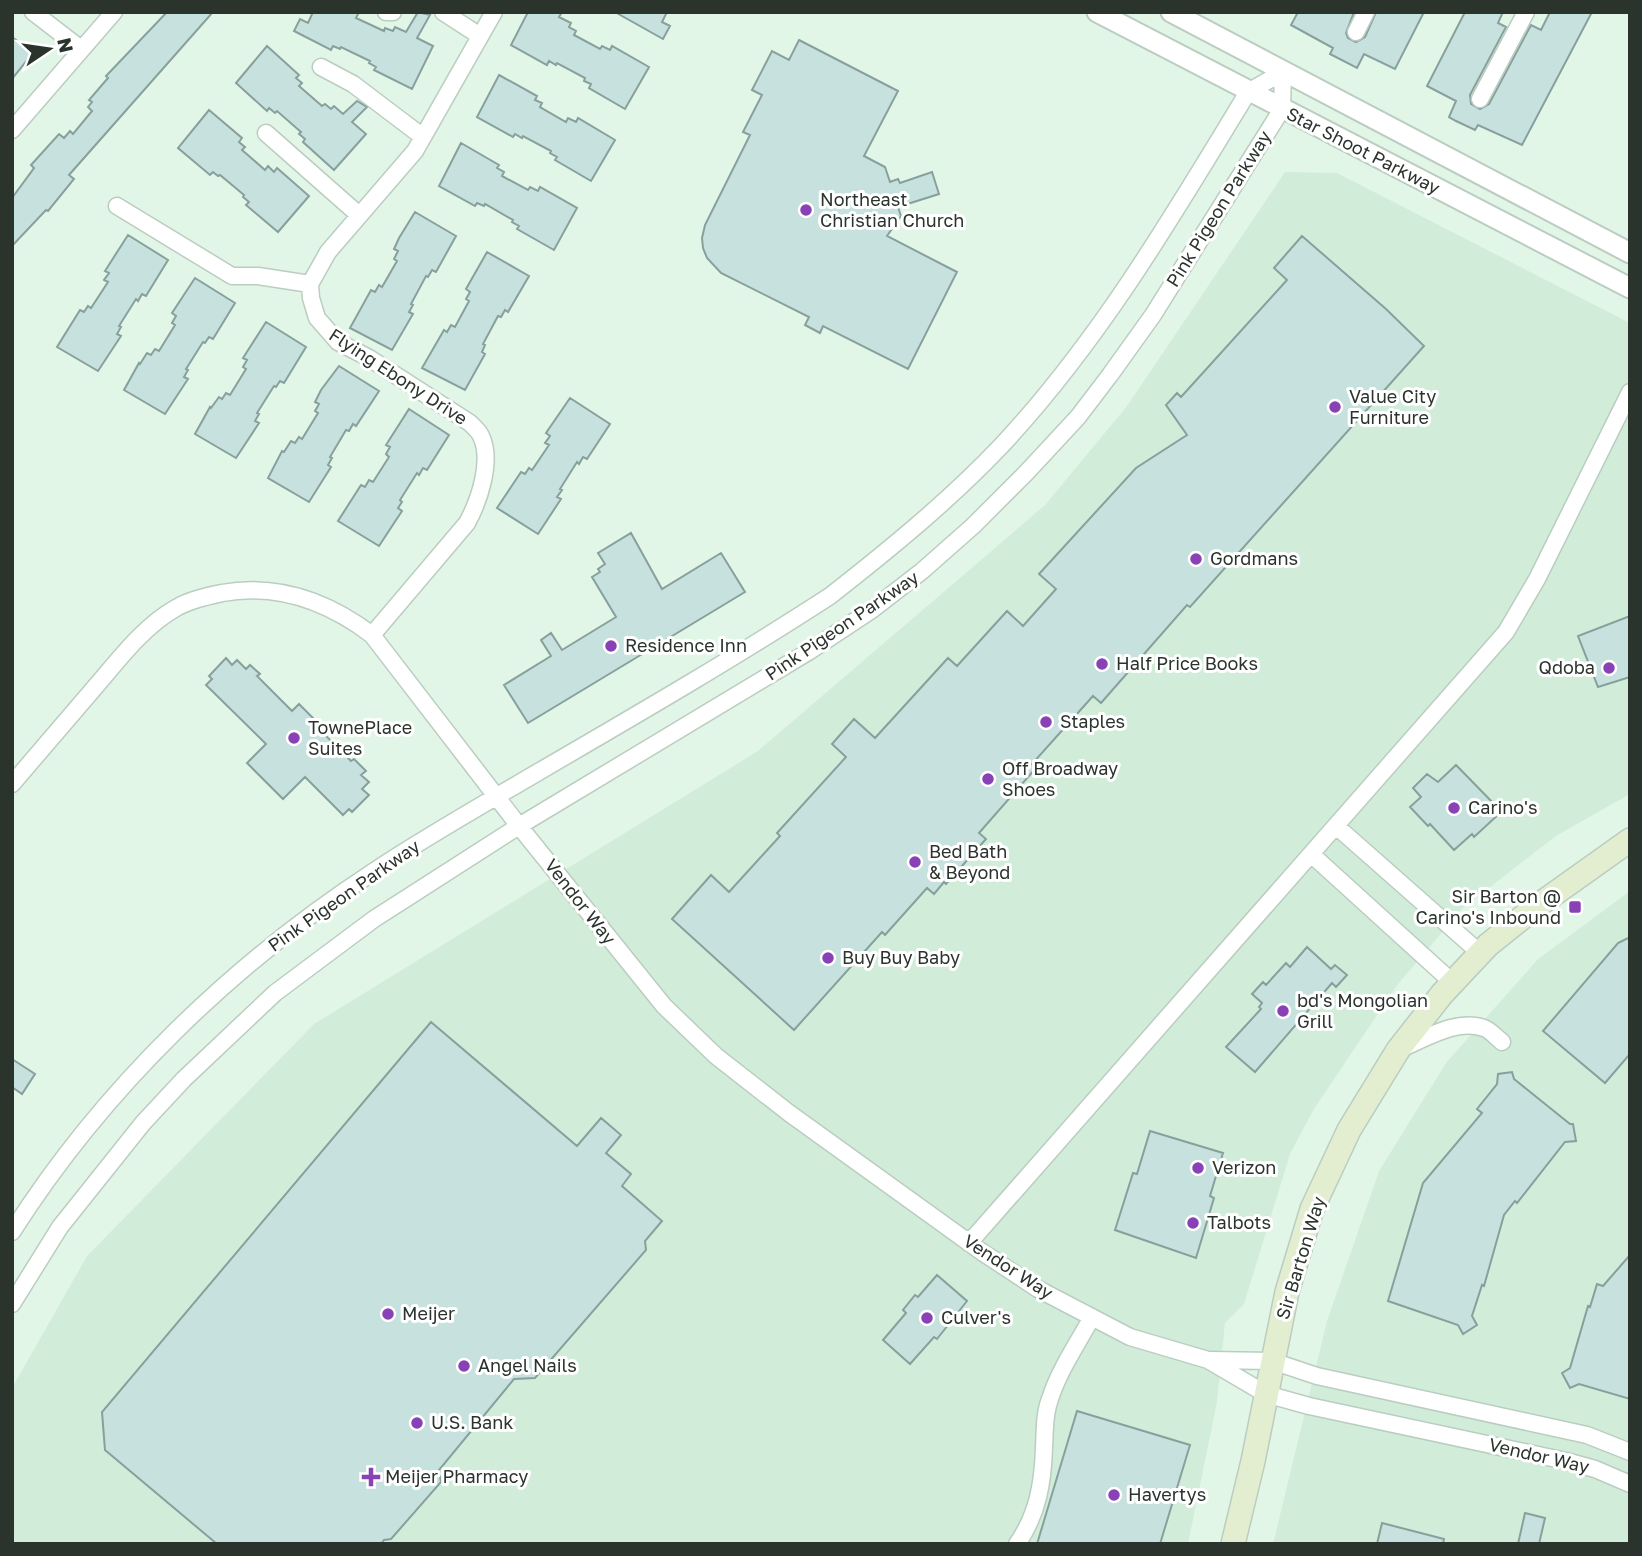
<svg xmlns="http://www.w3.org/2000/svg" width="1642" height="1556" viewBox="0 0 1642 1556" font-family="'Golos Text',sans-serif">
<style>
.built{fill:#d1edda}
.building{fill:#c7e1de;stroke:#87a09c;stroke-width:2}
.lines{fill:none;stroke-linecap:round;stroke-linejoin:round}
.minor-casing{stroke:#bacdc0;stroke-width:19}
.tertiary-casing{stroke:#bacdc0;stroke-width:23}
.secondary-casing{stroke:#bacdc0;stroke-width:26}
.minor{stroke:#fff;stroke-width:16}
.tertiary{stroke:#fff;stroke-width:19}
.secondary{stroke:#e3edd0;stroke-width:23}
.poi-dot{fill:#8942b5;stroke:#fff;stroke-width:2.5}
.labels{text-anchor:middle;stroke-width:6;stroke-linejoin:round;paint-order:stroke}
.street-label{font-size:18px;fill:#2b332d;stroke:#fff}
.poi-label{font-size:18px;fill:#2b332d;stroke:#fff;text-anchor:start}
</style>
<rect width="100%" height="100%" fill="#e2f6e8"/>
<!-- built -->
<path class="built" d="M1285,172l52,1 293,150v471l-74,42 -93,72 -65,76 -84,125 -24,45 -46,150 -19,19 -8,79 -29,142h-1176v-156l75,-132 227,-232 444,-273 287,-246 82,-99z
M1630,891v653h-357l54,-223 52,-150 67,-108 92,-104z"/>
<!-- building -->
<path class="building" d="M167,12h46l-144,163 5,4 -26,32 -2,-1 -34,36v-48l22,-30 -3,-3 28,-31 5,4 6,-7 3,3 19,-23 -4,-4 4,-5 -3,-2 19,-22 -2,-2z
M313,12h46l-3,6 28,13 1,-3 8,3 2,-4 11,5 12,-20 12,3 -13,23 16,8 -21,43 -38,-19 2,-3 -7,-4 1,-2 -29,-14 -1,2 -7,-3 -2,4 -37,-19 6,-12 8,4z
M528,12h34l-3,5 12,6 -2,4 7,4 -2,4 26,14 2,-3 8,4 2,-4 37,21 -24,42 -36,-21 2,-4 -7,-3 1,-3 -28,-15 -1,2 -7,-4 -2,4 -36,-20z
M615,12h52l-5,10 8,4 -7,13z
M1298,12h56l-8,21 2,5 8,4 9,-5 11,-25h48l-29,57 -31,-15 -7,14 -27,-14 3,-6 -42,-23z
M1465,12h38l-5,11 8,4 -36,68 1,9 9,5 9,-5 42,-79 10,5 9,-18h42l-70,133 -44,-20 -3,5 -19,-9 -7,-4 7,-16 -29,-15z
M12,37l21,16 -21,26z
M799,40l99,51 -34,65 21,11 5,15 8,-3 2,4 32,-11 7,22 -41,13 3,9 -14,20 70,36 -49,97 -85,-43 -3,7 -15,-8 4,-8 -88,-44 -14,-15 -4,-10 -1,-10 3,-13 45,-90 -7,-3 19,-37 -10,-5 20,-39 17,9z
M267,46l32,29 -3,3 6,5 -3,3 23,20 3,-2 6,5 3,-3 9,8 14,-13 10,6 -15,15 14,12 -32,36 -31,-28 2,-3 -6,-5 2,-2 -24,-21 -2,2 -6,-5 -2,3 -31,-28z
M499,75l38,21 -2,4 7,3 -2,4 26,15 2,-4 8,4 2,-4 37,22 -24,41 -36,-21 2,-3 -7,-4 1,-2 -28,-15 -1,2 -7,-4 -2,3 -36,-20z
M209,110l33,28 -3,4 6,5 -3,3 23,20 3,-4 6,6 3,-4 32,28 -31,36 -32,-27 3,-3 -6,-5 1,-2 -24,-20 -2,1 -5,-4 -3,3 -32,-27z
M461,143l38,22 -2,3 7,4 -2,4 26,14 2,-3 8,4 2,-4 37,21 -23,42 -37,-21 2,-3 -7,-4 1,-2 -28,-16 -1,2 -7,-3 -2,3 -36,-20z
M415,212l41,24 -20,36 -4,-2 -4,7 -2,-1 -15,28 2,1 -4,7 4,2 -21,36 -42,-22 21,-38 4,2 4,-7 3,2 15,-26 -3,-2 4,-8 -4,-2 5,-11z
M128,235l40,25 -22,36 -4,-2 -4,7 -2,-2 -17,27 2,1 -4,7 4,2 -23,35 -41,-24 23,-37 4,2 4,-6 3,2 17,-26 -4,-2 5,-7 -4,-2z
M1302,236l84,73 38,37 -234,261 -3,-2 -86,98 -8,-7 -61,68 4,4 -57,65 7,6 -40,45 -2,-2 -10,12 -7,-6 -42,47 -3,-3 -88,98 -122,-111 39,-44 18,17 51,-56 -3,-3 69,-76 -14,-13 22,-25 21,19 73,-80 9,8 50,-55 16,15 33,-37 -17,-15 97,-106 51,-33 -21,-30 11,-12 4,4 106,-117 -13,-12z
M487,252l42,24 -21,36 -3,-2 -4,7 -3,-1 -15,28 2,1 -3,7 3,2 -20,36 -43,-22 22,-38 3,2 4,-7 4,2 14,-26 -3,-2 4,-7 -4,-3z
M195,278l40,25 -22,36 -4,-2 -4,6 -2,-1 -17,27 2,1 -4,7 4,2 -23,35 -41,-24 15,-27 1,1 7,-11 4,2 4,-6 4,2 16,-26 -3,-2 4,-7 -4,-3z
M266,322l40,25 -22,36 -4,-2 -4,6 -2,-1 -17,27 2,1 -4,7 4,2 -23,35 -41,-24 15,-27 1,1 8,-11 3,2 4,-6 4,2 16,-26 -3,-2 4,-7 -4,-2z
M339,366l40,25 -23,35 -3,-2 -4,7 -3,-1 -16,27 2,1 -4,7 3,2 -22,35 -41,-24 14,-27 2,1 7,-11 4,2 4,-6 3,2 16,-26 -3,-2 4,-7 -4,-2 6,-12z
M570,398l40,26 -23,35 -4,-2 -4,7 -2,-2 -17,27 2,1 -5,7 4,2 -23,35 -41,-26 24,-36 4,2 4,-6 3,2 17,-25 -4,-2 5,-7 -4,-3z
M409,409l40,26 -22,35 -4,-2 -4,7 -2,-2 -17,27 2,2 -4,6 4,3 -23,35 -41,-25 23,-36 4,2 4,-7 4,2 16,-25 -3,-3 4,-7 -4,-2z
M631,533l31,56 59,-36 24,39 -217,131 -24,-38 47,-29 -10,-16 10,-7 11,17 54,-33 -24,-40 8,-5 -2,-3 7,-5 -7,-11z
M1630,616v61l-32,10 -20,-51z
M226,658l6,7 5,-5 9,9 4,-4 10,9 -3,2 35,35 7,-7 21,21 -3,2 34,34 3,-2 12,12 -5,4 8,7 -7,7 7,6 -17,17 -3,-3 -6,6 -38,-38 -22,22 -36,-36 19,-19 -60,-59 6,-6 -3,-3z
M1456,765l42,43 1,6 -25,23 -2,-3 -18,16 -24,-26 -2,2 -18,-19 11,-10 -8,-9 14,-14 11,8z
M1630,937v117l-25,29 -62,-52 75,-88z
M1307,947l24,22 4,-4 12,10 -11,12 -4,-4 -77,89 -29,-25 35,-38 -2,-2 3,-4 -10,-9 11,-12 3,3 20,-22 4,4z
M431,1022l146,124 24,-28 20,17 -15,18 25,21 -9,12 40,35 -17,20 1,9 -111,128 -21,1 -75,91 2,12 -50,57 -7,1 -3,4h-164l-112,-94 -3,-38z
M12,1059l23,15 -13,20 -10,-7z
M1512,1072l2,7 56,45h3l3,17 -11,1 -48,61 -2,-2 -11,14 -20,71 -2,-1 -10,31 5,9 -14,9 -5,-9 -70,-24 35,-118 59,-70 -5,-4 20,-25 1,-10z
M1150,1131l73,22 -13,43 4,2 -18,60 -81,-28 18,-57 4,1z
M1630,1255v144l-51,-15 -9,4 -8,-15 8,-5 18,-62 2,1 7,-23 6,2z
M937,1275l30,26 -30,38 -3,-2 -24,27 -27,-24 23,-27 -3,-3 12,-15 3,2z
M1077,1411l113,34 -30,99h-123z
M1525,1513l20,5 -6,26h-21z
M1382,1523l62,16 -1,5h-66z"/>
<g class="lines">
<defs>
<path id="minor" d="M33,12l48,37
M386,12h7
M443,12l37,24
M1356,32l10,-20
M321,67l32,17 70,53
M1480,99l46,-87
M12,130l102,-118
M266,133l93,82
M117,206l115,70h26l52,8
M372,635l95,-112c12,-22 26,-62 14,-87 -2,-5 -8,-10 -11,-13l-101,-65 -31,-16 -21,-24 -6,-20 -1,-14 18,-32 87,-101 79,-139
M12,784c28,-33 56,-65 84,-98 24,-28 48,-60 80,-78 13,-8 32,-12 46,-15 56,-10 105,8 150,42l147,191 145,180 52,50 73,57 193,139 56,37 92,48 78,23 58,34 43,12 257,55 29,8 35,15
M1336,826l144,127
M1311,854l141,128
M1400,1049c25,-10 57,-31 84,-21 6,2 12,9 18,14
M12,1232c91,-143 219,-267 361,-360 54,-36 111,-68 167,-101 98,-57 196,-114 290,-175 60,-47 120,-96 172,-151 98,-105 172,-231 246,-353l35,-20
M969,1243l537,-611 31,-53 93,-187
M12,1304l48,-77 83,-104 41,-44 91,-86 99,-74 145,-93 289,-174 65,-43 49,-38 51,-45 53,-53 52,-56 32,-42 43,-60 129,-206 1,-37
M1210,1360l62,1 45,15 270,59 43,17
M1017,1544c21,-30 26,-62 27,-97 1,-16 0,-33 6,-48 9,-29 28,-56 42,-82"/>
<path id="tertiary" d="M1097,12l533,276
M1171,12l459,241"/>
<path id="secondary" d="M1233,1544l20,-83 34,-169 25,-83 37,-79 49,-80 44,-56 46,-49 45,-36 97,-69"/>
</defs>
<!-- minor casing -->
<use href="#minor" class="minor-casing"/>
<!-- tertiary casing -->
<use href="#tertiary" class="tertiary-casing"/>
<!-- secondary casing -->
<use href="#secondary" class="secondary-casing"/>
<!-- minor -->
<use href="#minor" class="minor"/>
<!-- tertiary -->
<use href="#tertiary" class="tertiary"/>
<!-- secondary -->
<use href="#secondary" class="secondary"/>
</g>
<!-- markers -->
<g class="poi-dot">
<circle cx="806" cy="210" r="7"/>
<circle cx="1335" cy="407" r="7"/>
<circle cx="1196" cy="559" r="7"/>
<circle cx="611" cy="646" r="7"/>
<circle cx="1102" cy="664" r="7"/>
<circle cx="1609" cy="668" r="7"/>
<circle cx="1046" cy="722" r="7"/>
<circle cx="294" cy="738" r="7"/>
<circle cx="988" cy="779" r="7"/>
<circle cx="1454" cy="808" r="7"/>
<circle cx="915" cy="862" r="7"/>
<rect x="1568" y="900" width="14" height="14" rx="3.5"/>
<circle cx="828" cy="958" r="7"/>
<circle cx="1283" cy="1011" r="7"/>
<circle cx="1198" cy="1168" r="7"/>
<circle cx="1193" cy="1223" r="7"/>
<circle cx="388" cy="1314" r="7"/>
<circle cx="927" cy="1318" r="7"/>
<circle cx="464" cy="1366" r="7"/>
<circle cx="417" cy="1423" r="7"/>
<path d="M367.5 1466.5h7v7h7v7h-7v7h-7v-7h-7v-7h7z"/>
<circle cx="1114" cy="1495" r="7"/>
</g>
<g class="labels">
<!-- street labels -->
<g class="street-label">
<text transform="translate(1363 151) rotate(27)" y="6">Star Shoot Parkway</text>
<text transform="translate(1219 209) rotate(-58)" y="6">Pink Pigeon Parkway</text>
<text transform="translate(398 377) rotate(33)" y="6">Flying Ebony Drive</text>
<text transform="translate(842 626) rotate(-34)" y="6">Pink Pigeon Parkway</text>
<text transform="translate(344 896) rotate(-35)" y="6">Pink Pigeon Parkway</text>
<text transform="translate(580 902) rotate(52)" y="6">Vendor Way</text>
<text transform="translate(1301 1258) rotate(-73)" y="6">Sir Barton Way</text>
<text transform="translate(1008 1267) rotate(33)" y="6">Vendor Way</text>
<text transform="translate(1539 1456) rotate(13)" y="6">Vendor Way</text>
</g>
<!-- poi labels -->
<g class="poi-label">
<text x="820" y="206">Northeast<tspan x="820" dy="21">Christian Church</tspan></text>
<text x="1349" y="403">Value City<tspan x="1349" dy="21">Furniture</tspan></text>
<text x="1210" y="565">Gordmans</text>
<text x="625" y="652">Residence Inn</text>
<text x="1116" y="670">Half Price Books</text>
<text x="1595" y="674" text-anchor="end">Qdoba</text>
<text x="1060" y="728">Staples</text>
<text x="308" y="734">TownePlace<tspan x="308" dy="21">Suites</tspan></text>
<text x="1002" y="775">Off Broadway<tspan x="1002" dy="21">Shoes</tspan></text>
<text x="1468" y="814">Carino's</text>
<text x="929" y="858">Bed Bath<tspan x="929" dy="21">&amp; Beyond</tspan></text>
<text x="1561" y="903" text-anchor="end">Sir Barton @<tspan x="1561" dy="21">Carino's Inbound</tspan></text>
<text x="842" y="964">Buy Buy Baby</text>
<text x="1297" y="1007">bd's Mongolian<tspan x="1297" dy="21">Grill</tspan></text>
<text x="1212" y="1174">Verizon</text>
<text x="1207" y="1229">Talbots</text>
<text x="402" y="1320">Meijer</text>
<text x="941" y="1324">Culver's</text>
<text x="478" y="1372">Angel Nails</text>
<text x="431" y="1429">U.S. Bank</text>
<text x="385" y="1483">Meijer Pharmacy</text>
<text x="1128" y="1501">Havertys</text>
</g>
</g>
<!-- border -->
<rect width="1642" height="1556" fill="none" stroke="#2b332d" stroke-width="28"/>
<!-- north arrow -->
<g transform="translate(49 49) rotate(77)" stroke="#ffffff" stroke-width="5" paint-order="stroke">
<path d="M0-5L12 26L0 18L-12 26Z" fill="#2b332d"/>
<text y="-10" font-size="19" font-weight="bold" text-anchor="middle" fill="#2b332d">N</text>
</g>
</svg>
